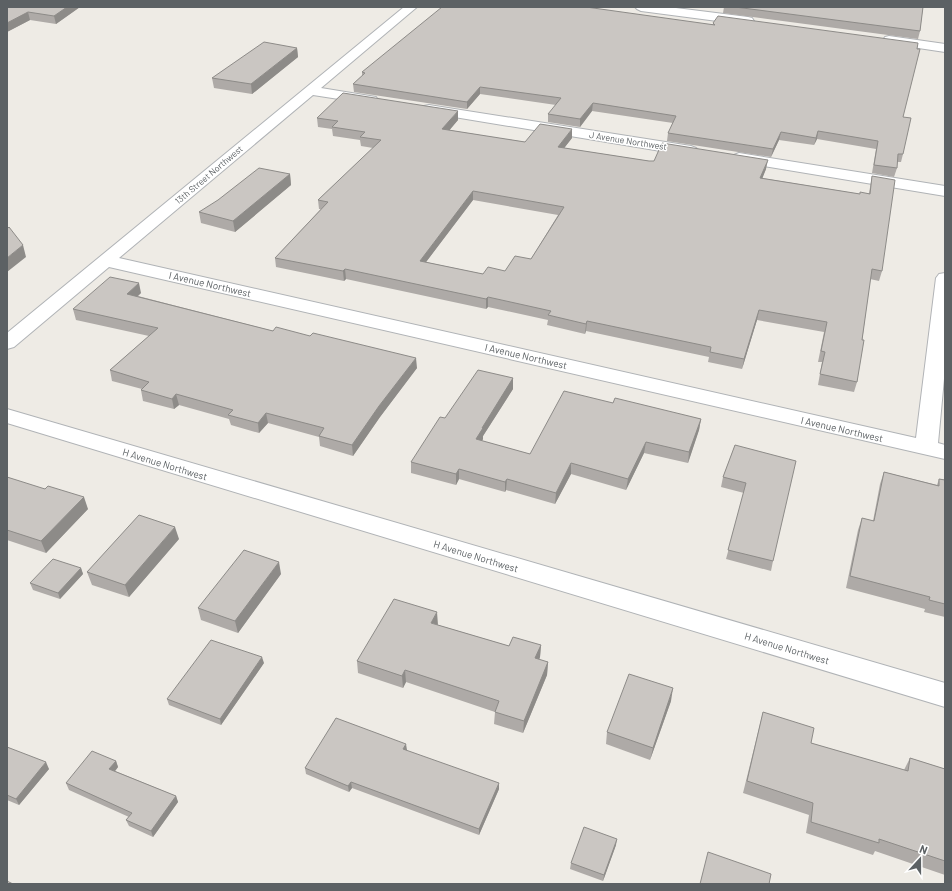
<svg xmlns="http://www.w3.org/2000/svg" width="952" height="891" viewBox="0 0 952 891" font-family="Barlow,sans-serif">
<style>
.lines{fill:none;stroke-linecap:round;stroke-linejoin:round}
.minor-casing{stroke:#b0b3b6;stroke-width:2}
.minor{fill:#fff;fill-rule:evenodd}
.wall{fill:#aeaaa7;fill-rule:evenodd}
.shaded-wall{fill:#8d8b88}
.building{fill:#cac6c2;stroke:#8d8b88;fill-rule:evenodd}
.labels{text-anchor:middle;stroke-width:3;stroke-linejoin:round;paint-order:stroke}
.far-street-label{font-size:9px;fill:#5c6164;stroke:#fff}
.street-label{font-size:10px;fill:#5c6164;stroke:#fff}
</style>
<rect width="100%" height="100%" fill="#eeebe5"/>
<g class="lines">
<defs>
<path id="minor" d="M404,7h13l-96,81 55,9 2,3 -2,3 -5,1 -58,-9 -194,163 797,180 20,-160 3,-4 6,-1v95l-7,75 7,2v14l-836,-192 -95,80 -7,2v-16z
M635,7h33l80,10 4,1 2,3 -2,3 -4,1 -107,-14 -4,-2z
M889,36l56,8v8l-60,-9 -2,-3 2,-3z
M429,105l262,41 5,2 3,3 -3,3 -5,2 -267,-44 -2,-3 2,-3z
M739,153l206,33v10l-211,-35 -3,-3 3,-3z
M7,409l938,274v24l-938,-284z"/>
</defs>
<!-- minor casing -->
<use href="#minor" class="minor-casing"/>
<!-- minor -->
<use href="#minor" class="minor"/>
</g>
<!-- wall -->
<path class="wall" d="M7,7h73l-24,17 -26,-4 -23,12z
M724,7h199l-3,24 -2,8 -195,-26z
M713,23l190,94v37l-2,8h-4v6l-3,9 -22,-4 4,-24 -59,-10 -3,6 -35,-5 -8,17 -104,-16 1,-8 5,-10 -81,-12 -12,16 -32,-5v-8l8,-9 -76,-11 -13,15 -113,-17 -1,-8 9,-8v-4l351,-48z
M297,48l1,9 -46,37 -38,-6 -2,-10z
M317,118l141,2 -9,10 76,12 47,-4 -8,10 85,13 117,8 -4,9 98,16 9,-1 3,-17 10,95 -3,10 -9,-2 -13,103 -3,10 -36,-7 4,-23h-4l6,-30 -67,-12 -15,49 -34,-7 1,-5 -123,-26 -1,3 -38,-9 1,-5 -60,-13 -2,2 -140,-30 -2,2 -68,-14 -1,-9 46,-49h-2l-1,-9 55,-52 -12,-2 -1,-6 -27,-4 -1,-7 -14,-2zM473,200l85,15 -27,44 -26,12 -22,3 -57,-12z
M290,174l1,11 -56,47 -34,-9 -2,-11z
M141,293l-3,3 279,72 -37,49 -27,39 -33,-10 -1,-9 -51,-14 -9,10 -28,-8 -2,-6 -50,-14 -5,4 -31,-8 -2,-11 1,-1 -30,-8 -2,-11 39,-34 -73,-16 -3,-11z
M513,378v11l-30,47v3l-1,2 48,13 83,-51 88,16 -2,11 -11,33 -44,-10 -18,37 -55,-16 -16,30 -49,-14 -1,2 -46,-13 -3,6 -45,-12v-11l34,-44z
M735,445l38,116 -2,10 -45,-12 18,-66 -23,-6 2,-10z
M884,472l53,13 2,-6 6,1v137l-21,-5 1,-3 -79,-21 12,-58 4,-12 11,3 7,-37z
M7,477l81,32 -42,44 -39,-13z
M179,539l-50,58 -37,-12 -5,-13z
M81,568l2,6 -23,25 -27,-9 -3,-7z
M281,574l-43,59 -37,-13 -3,-12z
M438,625l71,21 32,-1 -1,12 -1,3 9,2 -1,13 -24,58 -29,-9 1,-12 -89,-30 -3,6 -45,-15 -1,-12z
M264,663l-43,62 -52,-20 -2,-6z
M671,701l-21,59 -44,-16 1,-12z
M763,712l48,31 93,27 6,-12 35,11v106l-70,-24 -2,4 -67,-22 3,-18 -66,-22 17,-69z
M7,747l42,22 -30,36 -12,-5z
M407,750l-1,1 93,38 -20,46 -127,-47 -3,4 -43,-18 -1,-6z
M116,761l2,6 -3,4 61,25 2,6 -25,35 -24,-11 -3,-6 3,-3 -60,-27 -3,-7z
M616,845l-13,36 -33,-12 1,-6z"/>
<!-- shaded-wall -->
<path class="shaded-wall" d="M67,7h13l-24,17 -2,-8z
M28,12l2,8 -23,12v-9z
M297,48l1,9 -46,37 -1,-10z
M480,87v7l-13,15v-7z
M593,103l-1,8 -12,16v-8z
M458,111v9l-15,18 -1,-9z
M572,129v9l-14,18v-9z
M818,131l-1,8 -3,6z
M781,132l-2,8 -8,17 2,-8z
M768,160l-2,9 -7,18 1,-9z
M290,174l1,11 -56,47 -2,-11z
M473,191v9l-53,70v-9z
M23,245l3,12 -19,15v-14z
M345,269l1,10 -2,2 -1,-10z
M139,283l2,10 -11,10 -3,-9z
M488,297v10l-2,2v-10z
M759,310l-2,10 -15,49 2,-10z
M587,321l-1,10 -1,3 1,-10z
M416,358l1,10 -37,49 -27,39 -1,-11 27,-39z
M513,378v11l-30,47v3l-7,11v-11l6,-11z
M176,394l3,11 -5,4 -2,-10z
M266,413l2,10 -9,10 -1,-10z
M701,419l-2,11 -11,33 1,-11z
M646,442l-2,11 -18,37 2,-11z
M571,463v11l-16,30 1,-11z
M459,469v10l-3,6v-11z
M507,479l-1,11 -1,2v-10z
M84,497l4,12 -42,44 -5,-12z
M175,527l4,12 -50,58 -4,-12z
M279,562l2,12 -43,59 -3,-12z
M81,568l2,6 -23,25 -2,-6z
M437,612l1,13 -7,-2z
M541,645l-1,12 -6,14 1,-13z
M262,657l2,6 -43,62 -1,-6z
M548,662l-1,13 -24,58 1,-12z
M405,670l1,12 -3,6 -1,-12z
M673,688l-2,13 -21,59 3,-12z
M406,744l1,6 -3,6 -1,-7z
M116,761l2,6 -6,8 -3,-6z
M46,762l3,7 -30,36 -3,-6z
M351,782l1,6 -3,4 -1,-6z
M499,783v6l-20,46v-6z
M176,796l2,6 -25,35 -2,-6z
M617,839l-1,6 -13,36 1,-6z"/>
<!-- building -->
<path class="building" d="M7,7h60l-13,9 -26,-4 -21,11z
M442,7h144l129,18 -2,-2 5,-7 200,27 -1,6h3l-17,68 8,1 -8,36h-5l-1,14 -23,-3 4,-24 -60,-10 -2,7 -35,-6 -8,17 -105,-16 8,-17 -83,-13 -13,16 -32,-5 13,-16 -81,-11 -13,15 -114,-18 12,-11 -3,-1z
M735,7h188l-3,24z
M264,42l33,6 -46,36 -39,-6z
M343,93l115,18 -16,18 83,13 15,-18 32,5 -14,18 91,14h5l8,-18 106,17 -8,18 100,16v-2l10,2 2,-18 23,4 -13,91 -10,-2 -10,71h2l-7,42 -37,-8 5,-22 -4,-1 6,-29 -68,-12 -15,49 -34,-7 1,-5 -124,-26 -1,3 -38,-9 3,-4 -63,-14 -2,2 -141,-30 -2,2 -68,-13 53,-56 -10,-2 63,-60 -21,-3 5,-5 -33,-5 6,-6 -21,-3zM473,191l91,16 -33,52 -16,-3 -10,15 -17,-4 -5,7 -63,-13z
M259,168l31,6 -57,47 -34,-9 19,-12z
M9,227l14,18 -16,13v-29z
M110,277l29,6 -12,11 146,37 3,-4 34,9 3,-3 103,25 -37,48 -27,39 -33,-9 5,-8 -58,-15 -8,10 -30,-8 5,-5 -57,-16 -4,5 -31,-9 8,-8 -39,-12 48,-42 -85,-19z
M478,370l35,8 -31,50h1l-7,11 54,15 34,-63 49,12 2,-5 86,21 -12,33 -43,-10 -18,37 -57,-16 -15,30 -49,-14 -2,3 -46,-13 -3,5 -45,-12 29,-45 5,1z
M735,445l61,16 -23,100 -45,-11 18,-67 -23,-6z
M884,472l55,14v-7l6,1v124l-16,-4 1,-3 -80,-21 12,-58 12,3z
M7,477l38,12 3,-3 36,11 -43,44 -34,-11z
M139,515l36,12 -50,58 -38,-13z
M244,550l35,12 -44,59 -37,-13z
M53,559l28,9 -23,25 -28,-10z
M394,599l43,13 -6,11 78,23 4,-9 28,8 -6,13 13,4 -24,59 -29,-9 4,-11 -94,-31 -3,6 -45,-15z
M211,640l51,17 -42,62 -53,-20z
M629,674l44,14 -20,60 -46,-16z
M763,712l51,16 -3,15 97,28 2,-13 35,11v92l-66,-22v4l-68,-21 2,-19 -66,-22z
M336,718l70,26 -3,5 96,34 -20,46 -128,-47 -3,4 -43,-18z
M7,747l39,15 -30,37 -9,-4z
M92,751l24,10 -7,8 67,27 -25,35 -25,-11 6,-7 -66,-30z
M584,827l33,12 -13,36 -33,-12z
M708,852l63,22 -2,10h-69z
M7,881l6,3h-6z"/>
<g class="labels">
<!-- far-street labels -->
<g class="far-street-label">
<text transform="translate(628 141) rotate(9)" y="3">J Avenue Northwest</text>
<text transform="translate(209 175) rotate(-40)" y="3">13th Street Northwest</text>
</g>
<!-- street labels -->
<g class="street-label">
<text transform="translate(210 284) rotate(13)" y="4">I Avenue Northwest</text>
<text transform="translate(526 356) rotate(13)" y="4">I Avenue Northwest</text>
<text transform="translate(842 429) rotate(13)" y="4">I Avenue Northwest</text>
<text transform="translate(165 464) rotate(17)" y="4">H Avenue Northwest</text>
<text transform="translate(476 556) rotate(17)" y="4">H Avenue Northwest</text>
<text transform="translate(787 648) rotate(17)" y="4">H Avenue Northwest</text>
</g>
</g>
<!-- border -->
<rect width="952" height="891" fill="none" stroke="#5c6164" stroke-width="16"/>
<!-- north arrow -->
<g transform="translate(920 859) rotate(21)" stroke="#ffffff" stroke-width="3" paint-order="stroke">
<path d="M0-3L7 15L0 10L-7 15Z" fill="#5c6164"/>
<text y="-6" font-size="11" font-weight="bold" text-anchor="middle" fill="#5c6164">N</text>
</g>
</svg>
